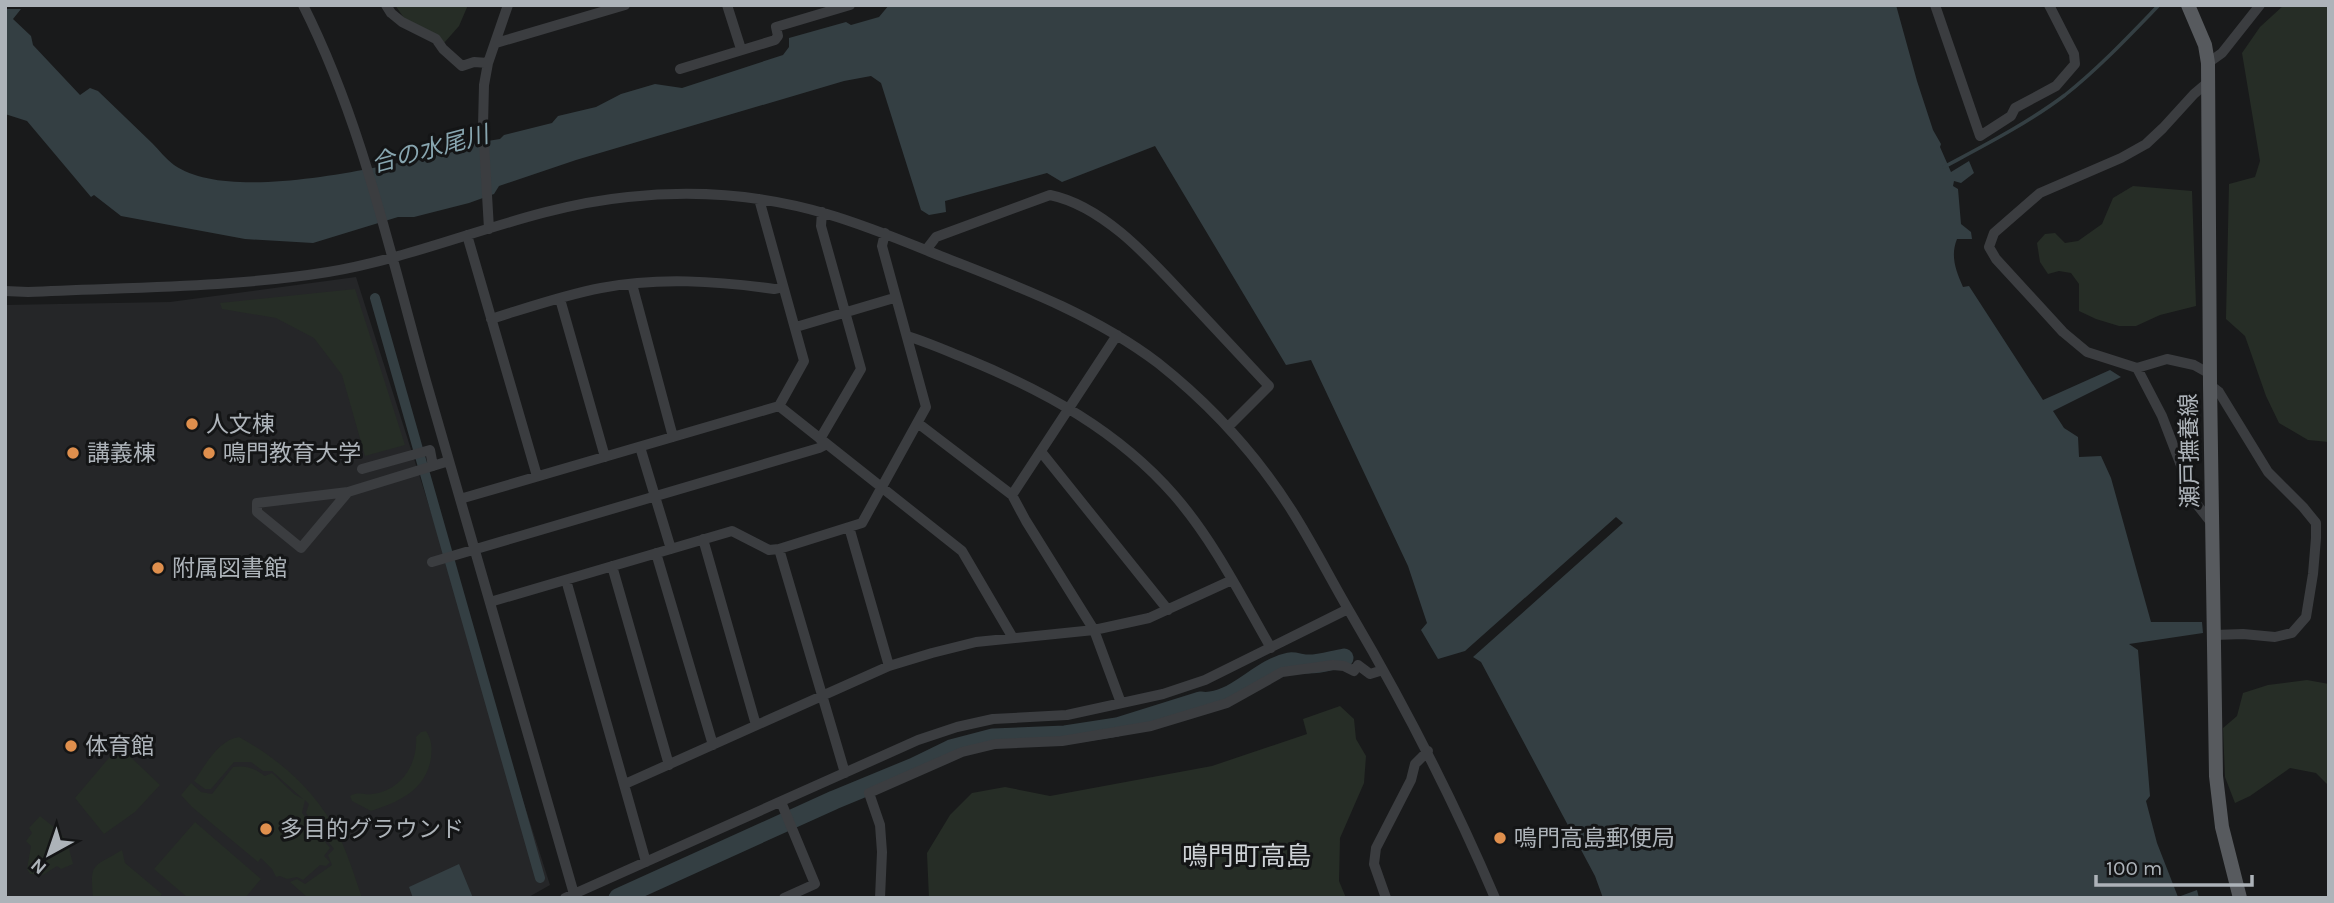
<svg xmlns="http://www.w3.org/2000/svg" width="2334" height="903" viewBox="0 0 2334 903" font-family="Karla,'Noto Sans JP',sans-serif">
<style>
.built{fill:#252628}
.green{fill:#262d26}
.water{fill:#343f43}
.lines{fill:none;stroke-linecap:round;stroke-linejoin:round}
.stream{stroke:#343f43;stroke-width:3.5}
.canal{stroke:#343f43;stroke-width:10}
.river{stroke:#343f43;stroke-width:19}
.minor{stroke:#3b3d40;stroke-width:10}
.major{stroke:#575a5e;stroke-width:14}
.poi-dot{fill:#df8f4d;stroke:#141516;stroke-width:2.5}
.labels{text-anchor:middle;stroke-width:6;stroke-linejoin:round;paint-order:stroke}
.poi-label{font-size:23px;fill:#adb3b9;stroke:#141516;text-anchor:start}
.street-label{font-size:23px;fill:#adb3b9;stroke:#141516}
.water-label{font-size:24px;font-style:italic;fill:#88a6b0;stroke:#141516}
.quarter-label{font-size:26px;fill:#ced2d6;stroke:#141516}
</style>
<rect width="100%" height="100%" fill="#191a1b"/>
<!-- built -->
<path class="built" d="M356,277l194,608 -23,13h-522v-593l165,-3z"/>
<!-- green -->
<path class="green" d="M395,5h73l-9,21 -15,17 -40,-25z
M2284,5h45v437l-21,-2 -29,-17 -13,-27 -21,-60 -19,-17 3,-135 26,-7 5,-16 -18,-108 18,-26z
M2133,186l59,5 4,115 -36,9 -24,11h-17l-23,-7 -17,-8v-27l-8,-11 -12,-2 -11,3 -8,-12 -3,-19 8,-9 10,-1 10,10 13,-2 24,-17 11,-26z
M355,289l50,156 -40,11 -23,-81 -28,-37 -38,-20 -54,-9 -2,-6z
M2307,680l22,4v124l-1,-23 -12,-12 -26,-5 -40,28 -15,7 -10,-26 -2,-49 14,-12 6,-23 25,-8z
M1340,706l14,13 2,20 10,17 -2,27 -24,55 -1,43 7,17h-417l-2,-45 23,-38 22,-22 33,-6 45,9 162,-30 95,-32 -4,-15z
M426,731c6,9 6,16 5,27 -5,32 -32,44 -60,53l-19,-10 -2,-5c8,-5 13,-1 22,-2 29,-3 46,-30 44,-57l5,-5z
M239,737c43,24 77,54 100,99 9,19 16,41 23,62h-54l-18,-16 7,-3 8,5 27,-19 -4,-10 6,-6 -28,-36 3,-9 -4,-4 -3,13 28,35 -6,8 6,6 -4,4 -6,-1 -17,15 -6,-3 -10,2 -7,-3 -4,1 -4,-8 -11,-11 -3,4 -66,-55 -11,-12 10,-12 10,9 11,2 21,-27c14,-2 21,1 32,9l7,-3 22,21 9,5 -31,-28h-9l-12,-9h-17l-23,27h-6l-11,-8c11,-15 24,-41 45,-44z
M119,746l41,39 -25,27 -31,22 -29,-36z
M40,816l20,16 8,13 5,19 -12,5 -4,-3 -14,9 -13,-1 -3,-5 4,-23 -5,-5 6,-8 -3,-5z
M195,822l66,57 -16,19h-57l-34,-29z
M122,850l3,13 37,31 -3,4h-66c-3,-36 -1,-30 29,-48z"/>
<!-- water -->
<path class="water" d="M889,5h1007l21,76 16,49 8,14 -1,3 11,25 18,-11 5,12 -13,10 -7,-2 -1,5 5,3 3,35 10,8 1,7h-15c-7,17 -1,32 6,48l6,-1 74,114 67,-30 11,7 -68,34 11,17 14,9 1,20 22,-1 10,22 40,144h51l1,11 -74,11 9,6 12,146 -4,5 11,42 21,54 19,-7 2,8h-596l-8,-22 -114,-214 -8,-5 150,-134 -7,-6 -151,134 -27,8 -17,-29 6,-7 -19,-57 -97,-206 -25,5 -131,-219 -93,36 -15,-9 -102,28 1,11 -17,3 -8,-5 -40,-127 -10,-7 -27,5 -268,79 -77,26 -5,8 -25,9 -55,14h-16l-85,26 -68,-4 -124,-23 -27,-21 -3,2 -64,-76 -22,-7v-105h16l-8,10 18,17 2,9 47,50 10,-7 8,3c18,17 36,35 54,52 7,7 14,16 22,22 60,42 229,-4 298,-18l3,-4 25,-4 4,-4 48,-12 6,-7 38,-9 25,-13 34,-10 27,4 101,-33 6,-8v-9l57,-16 5,3 28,-8z
M459,864l14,34h-60l-4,-11z"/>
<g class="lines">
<!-- stream -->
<path class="stream" d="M1944,167c41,-22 84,-44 121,-72 34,-27 64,-59 94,-90"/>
<!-- canal -->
<path class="canal" d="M375,298l165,580"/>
<!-- river -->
<path class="river" d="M618,898l216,-98 80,-33 37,-18 42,-11 72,-3 52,-8 83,-26c32,5 58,-33 89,-39 6,-1 12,2 17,2 12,1 26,-4 38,-6"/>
<!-- minor -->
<path class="minor" d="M303,5c60,119 87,249 123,376 49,171 99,342 148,513
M386,5l5,8 11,9 34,17 7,10 19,17 12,-4 14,1
M727,5l14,44
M1935,5l45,131 31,-20 4,-8 41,-22 19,-22 -1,-10 -25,-49
M496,43l129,-38
M2208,63l14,-10 38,-48
M680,69l95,-29 3,-4 -2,-9 74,-22
M2207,83l-13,11 -31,34 -17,16 -25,14 -81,35 -46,40 -5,14 7,12 67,73 24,20 50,16 30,-9 27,6 16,9
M489,229l-6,-103 1,-41 4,-22 20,-58
M467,235l70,241
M926,250l10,-13 114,-42c58,12 107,72 146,113 24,26 49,52 73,78l-41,41
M632,284l41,153
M5,291l23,1c99,-5 201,-4 300,-20 102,-17 197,-65 300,-75 66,-7 135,-2 199,17 38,11 74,26 111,41 76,30 154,58 220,108 53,42 98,91 134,148 21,33 39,69 59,103 54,92 102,185 144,284
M560,299l45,158
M491,319c36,-11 73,-24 110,-31 57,-11 116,-7 173,1l9,-2
M796,327l98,-29
M907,336c20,6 40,15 60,23 78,32 151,72 207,136 40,46 67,101 97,153
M2137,368l25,48 33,86 18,23
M2210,385l9,7 49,80 35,35 13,16v15l-3,36 -7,43 -14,16 -17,4 -32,-3 -29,1
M779,406l183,145 51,87
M919,424l93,71 14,26 68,109 27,73
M820,439l41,-70 -40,-143 1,-14
M640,447l31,102
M1042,453l126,157
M362,469l68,-19 3,16
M348,492l-47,56 -44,-36v-9l91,-11 101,-31
M1012,495l105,-160
M460,499l319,-93 25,-45 -45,-162
M849,527l40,139
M703,539l53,186
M779,549l66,224
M656,553l57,192
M432,562l387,-114 8,-4
M612,566l57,199
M566,580l80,282
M490,602l242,-71 37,19 10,-1 83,-26 64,-116 -44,-161 3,-13
M625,784l264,-118 43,-13 44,-11 118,-12 55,-12 83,-38
M781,802l34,82 -31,14
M565,898l353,-158 39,-13 36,-8 74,-4 96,-21 42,-14 143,-71
M880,898l2,-46 -2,-27 -11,-32 93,-41 33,-8 67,-3 89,-15 76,-23 55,-31 51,-7 11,1 10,5 4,-6 12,9 13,-4
M1386,898l-12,-34 2,-16 35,-68 4,-16 13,-13"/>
<!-- major -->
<path class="major" d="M2188,5l17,40 3,18 2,322 6,391 6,51 18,71"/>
</g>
<!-- markers -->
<g class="poi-dot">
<circle cx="192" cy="424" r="7"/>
<circle cx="73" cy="453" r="7"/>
<circle cx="209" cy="453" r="7"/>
<circle cx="158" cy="568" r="7"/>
<circle cx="71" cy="746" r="7"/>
<circle cx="266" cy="829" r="7"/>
<circle cx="1500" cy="838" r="7"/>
</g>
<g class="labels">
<!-- poi labels -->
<g class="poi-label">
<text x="206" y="432">人文棟</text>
<text x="87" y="461">講義棟</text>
<text x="223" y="461">鳴門教育大学</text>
<text x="172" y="576">附属図書館</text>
<text x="85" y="754">体育館</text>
<text x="280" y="837">多目的グラウンド</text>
<text x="1514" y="846">鳴門高島郵便局</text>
</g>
<!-- street labels -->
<g class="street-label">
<text transform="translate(2189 451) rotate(-91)" y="8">瀬戸撫養線</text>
</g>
<!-- water labels -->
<g class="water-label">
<text transform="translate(430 149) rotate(-15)" y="8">合の水尾川</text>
</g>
<!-- quarter labels -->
<g class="quarter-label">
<text x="1247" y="865">鳴門町高島</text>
</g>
</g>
<!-- border -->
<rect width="2334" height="903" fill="none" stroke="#adb3b9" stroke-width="14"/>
<!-- north arrow -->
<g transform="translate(49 854) rotate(220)" stroke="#141516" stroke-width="5" paint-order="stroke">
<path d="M0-5L12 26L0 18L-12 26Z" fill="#adb3b9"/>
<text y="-10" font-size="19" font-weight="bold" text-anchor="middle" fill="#adb3b9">N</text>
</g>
<!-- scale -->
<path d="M2096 875v10h156v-10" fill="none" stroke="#adb3b9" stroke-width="3.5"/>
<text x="2106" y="875" font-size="21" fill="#adb3b9" stroke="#141516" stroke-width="5" paint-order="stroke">100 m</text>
</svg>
